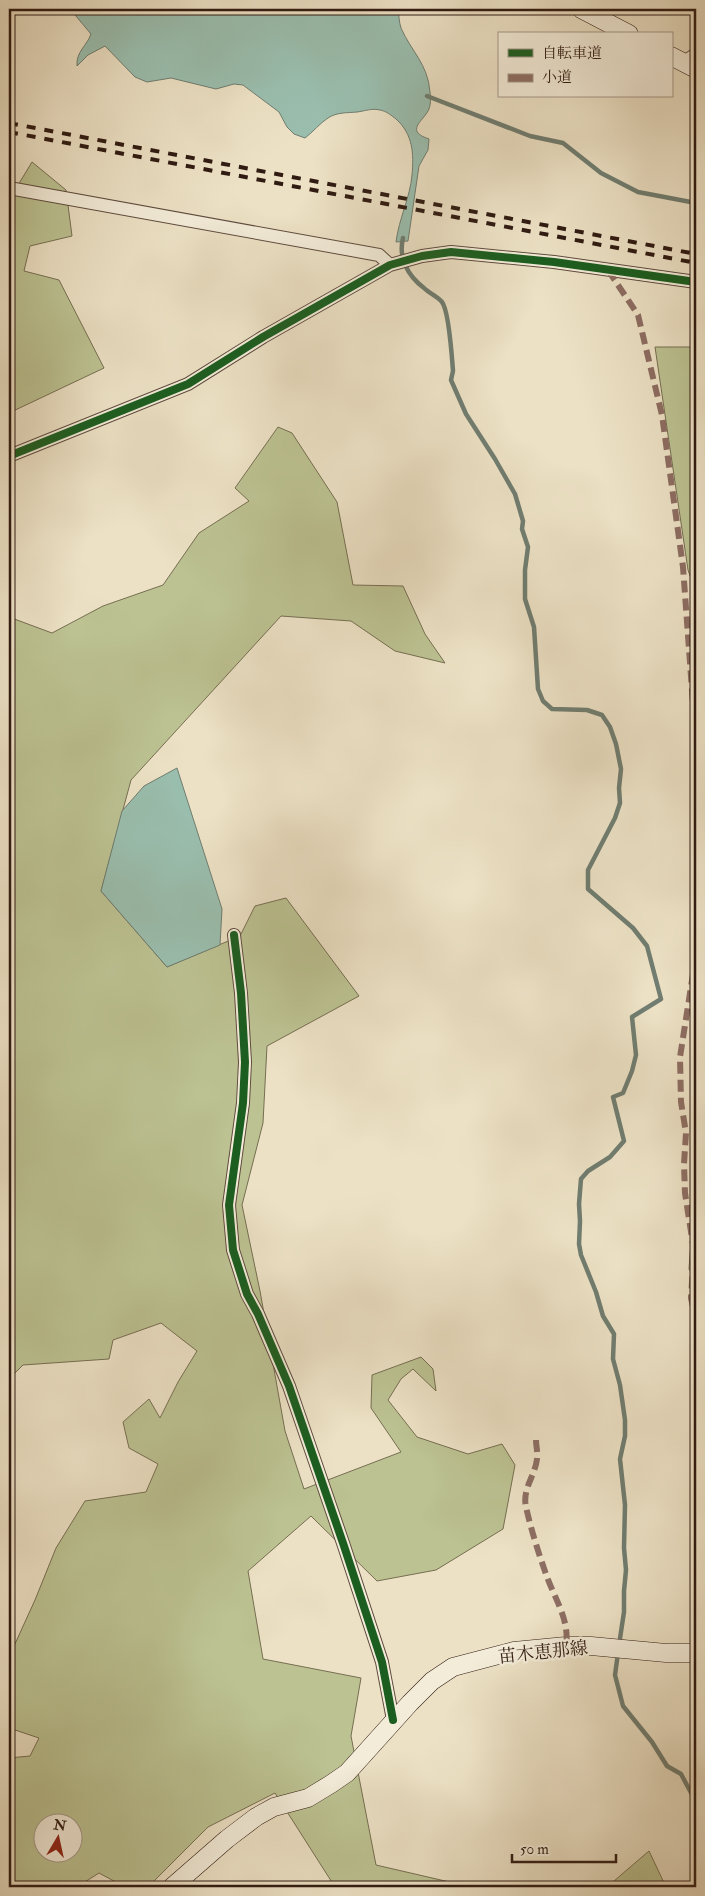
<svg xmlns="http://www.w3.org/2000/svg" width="705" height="1896" viewBox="0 0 705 1896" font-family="'IM FELL Double Pica','Noto Serif JP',serif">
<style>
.green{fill:#bcc292;stroke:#766e52;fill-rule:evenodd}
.water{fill:#9abeae;stroke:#707d70}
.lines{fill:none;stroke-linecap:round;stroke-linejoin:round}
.stream{stroke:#707d70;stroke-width:4.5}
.street-casing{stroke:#5f4c3f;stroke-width:14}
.secondary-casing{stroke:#301b12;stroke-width:19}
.street{stroke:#f3ecd9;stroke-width:12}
.secondary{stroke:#f3ecd9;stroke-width:18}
.rail{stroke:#301b12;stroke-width:4;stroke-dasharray:9 9;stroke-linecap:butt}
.quiet{stroke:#8d6e63;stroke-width:6;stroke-dasharray:12 6;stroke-linecap:butt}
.cycleway-casing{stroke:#f3ecd9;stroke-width:11}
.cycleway{stroke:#1b5e20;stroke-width:8}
.labels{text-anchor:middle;stroke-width:5;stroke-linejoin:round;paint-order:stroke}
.street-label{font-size:18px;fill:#301b12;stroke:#f3ecd9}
</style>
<rect width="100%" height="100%" fill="#ece1c5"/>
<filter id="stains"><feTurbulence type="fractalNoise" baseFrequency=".004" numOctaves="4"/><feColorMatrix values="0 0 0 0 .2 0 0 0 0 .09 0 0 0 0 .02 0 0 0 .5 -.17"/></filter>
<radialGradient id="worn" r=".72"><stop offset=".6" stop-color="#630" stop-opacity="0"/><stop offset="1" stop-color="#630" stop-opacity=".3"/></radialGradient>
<!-- green -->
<path class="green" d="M32,162l34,28 6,46 -42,10 -6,25 35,9 45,88 -95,45v-213z
M655,347h41v245l-8,-22z
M278,427l14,6 45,69 16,83 50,1 22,48 20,29 -50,-12 -44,-30 -70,-5 -150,164 -30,111 66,76 73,-31 15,-30 31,-8 73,98 -92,50 -4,77 -21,82 18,86 25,140 19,58 97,-37 -30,-44 1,-33 49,-18 12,12 3,22 -23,-22 -12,10 -13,21 29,37 51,17 34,-10 13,21 -12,64 -67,41 -59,11 -66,-65 -63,55 15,88 98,19 -10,58 25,129 95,22h-136l-60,-94 -67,34 -60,60h-23l-26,-14 -22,14h-68v-129l21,-2 9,-18 -30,-10v-71l26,-57 21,-52 29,-47 61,-9 12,-28 -29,-16 -6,-26 26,-23 11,19 18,-36 19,-31 -36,-28 -48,17 -4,19 -86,6 -14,14v-762l43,16 51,-27 60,-21 36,-52 50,-32 -14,-13zM42,1824h30v30h-30z
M696,1173v107l-7,-11z
M649,1851l17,36h-59z"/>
<!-- water -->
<path class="water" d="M70,9h328c1,6 1,13 3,19 10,23 27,36 29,64 1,5 1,14 -2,19 -6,11 -23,20 1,28l-1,11 -9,16 -11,75 -12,1c3,-24 14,-44 16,-67 2,-21 1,-41 -16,-56 -5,-4 -10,-8 -16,-9 -8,-2 -15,1 -23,2 -10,1 -20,0 -29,6 -8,5 -15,14 -23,20l-11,-4 -7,-7 -8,-15 -36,-27 -9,-1 -18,5 -45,-11 -24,4 -12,-5 -30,-31 -17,9 -11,11c-1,-15 10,-20 14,-32z
M177,768l45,141 -2,36 -53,22 -66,-76 21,-80 22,-25z"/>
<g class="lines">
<!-- stream -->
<path class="stream" d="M427,96l103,40 33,7 38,30 37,19 58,11
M403,238c-5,20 5,38 21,50 5,5 14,9 18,14 7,9 10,56 11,69l-2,9 15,34 29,45 20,35 8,27 -1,8 6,18 -3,23v29l9,28 4,62 5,12 9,8 35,1 15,5 8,12 6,17 5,25 -2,19 1,15 -5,15 -27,52v19l45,39 14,18 14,53 -29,18 4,38 -4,16 -9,22 -10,4 11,44 -14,16 -22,14 -7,8 -2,25 1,17 -1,23 2,11 15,37 7,24 11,18 -1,25 7,26 5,35v16l-5,23 5,46 -1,43 2,22 -2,21v21l-5,33
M618,1653l-3,22 8,31 29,36 15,24 14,8 15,28"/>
<defs>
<path id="street" d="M684,62l12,-8
M9,188l370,67 11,10
M9,456l179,-72 75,-47 127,-72 32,-9 29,-4 103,10 142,20
M234,935l7,58 4,69 -2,41 -14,102 4,45 14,44 11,20 31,72 55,160 38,116 11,58"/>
<path id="secondary" d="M581,9l48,25
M671,56l25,13
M172,1887l55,-48 29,-22 18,-10 34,-9 23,-14 16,-11 63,-70 22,-22 21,-14 61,-16 52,-5h25l75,7h30"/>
</defs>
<!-- street casing -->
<use href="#street" class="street-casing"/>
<!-- secondary casing -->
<use href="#secondary" class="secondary-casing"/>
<!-- street -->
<use href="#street" class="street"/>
<!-- secondary -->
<use href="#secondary" class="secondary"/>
<!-- rail -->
<path class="rail" d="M9,123l687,131
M9,132l687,131"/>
<!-- quiet -->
<path class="quiet" d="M608,270l30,45 24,100 21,152 13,178
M696,772v12
M696,955l-16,102 1,45 5,31 -2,31 1,29 9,58 -3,47 5,22
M536,1440c0,6 2,13 1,19 -2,17 -15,30 -11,48 5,22 12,45 20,67 8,24 24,45 20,72"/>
<defs>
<path id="cycleway" d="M9,456l179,-72 75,-47 127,-72 32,-9 29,-4 103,10 142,20
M234,935l7,58 4,69 -2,41 -14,102 4,45 14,44 11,20 31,72 55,160 38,116 11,58"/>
</defs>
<!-- cycleway casing -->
<use href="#cycleway" class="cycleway-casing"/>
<!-- cycleway -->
<use href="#cycleway" class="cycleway"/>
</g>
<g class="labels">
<!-- street labels -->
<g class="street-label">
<text transform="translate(543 1652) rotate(-6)" y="6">苗木恵那線</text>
</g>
</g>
<!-- margin -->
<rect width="705" height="1896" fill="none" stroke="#ece1c5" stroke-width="30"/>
<rect x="10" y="10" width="685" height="1876" fill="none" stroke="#301b12" stroke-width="2.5"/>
<rect x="15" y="15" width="675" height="1866" fill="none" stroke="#301b12"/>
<!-- legend -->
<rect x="498" y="32" width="175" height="65" fill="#f3ecd9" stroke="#a59889"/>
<rect x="508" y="49" width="25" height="8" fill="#1b5e20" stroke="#a59889"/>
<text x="542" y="58" font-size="15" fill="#301b12">自転車道</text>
<rect x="508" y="74" width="25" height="8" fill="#8d6e63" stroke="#a59889"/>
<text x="542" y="82" font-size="15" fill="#301b12">小道</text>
<!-- north arrow -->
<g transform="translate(58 1838) rotate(9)"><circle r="24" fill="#f3ecd9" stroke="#a59889"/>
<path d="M0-4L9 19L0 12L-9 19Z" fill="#8f2418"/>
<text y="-8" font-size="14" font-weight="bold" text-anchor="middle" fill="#301b12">N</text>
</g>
<!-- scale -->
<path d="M512 1854v8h104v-8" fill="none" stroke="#301b12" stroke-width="2.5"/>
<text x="520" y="1854" font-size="15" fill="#301b12" stroke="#f3ecd9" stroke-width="4" paint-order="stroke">50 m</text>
<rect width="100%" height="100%" filter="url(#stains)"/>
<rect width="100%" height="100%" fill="url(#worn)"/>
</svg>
